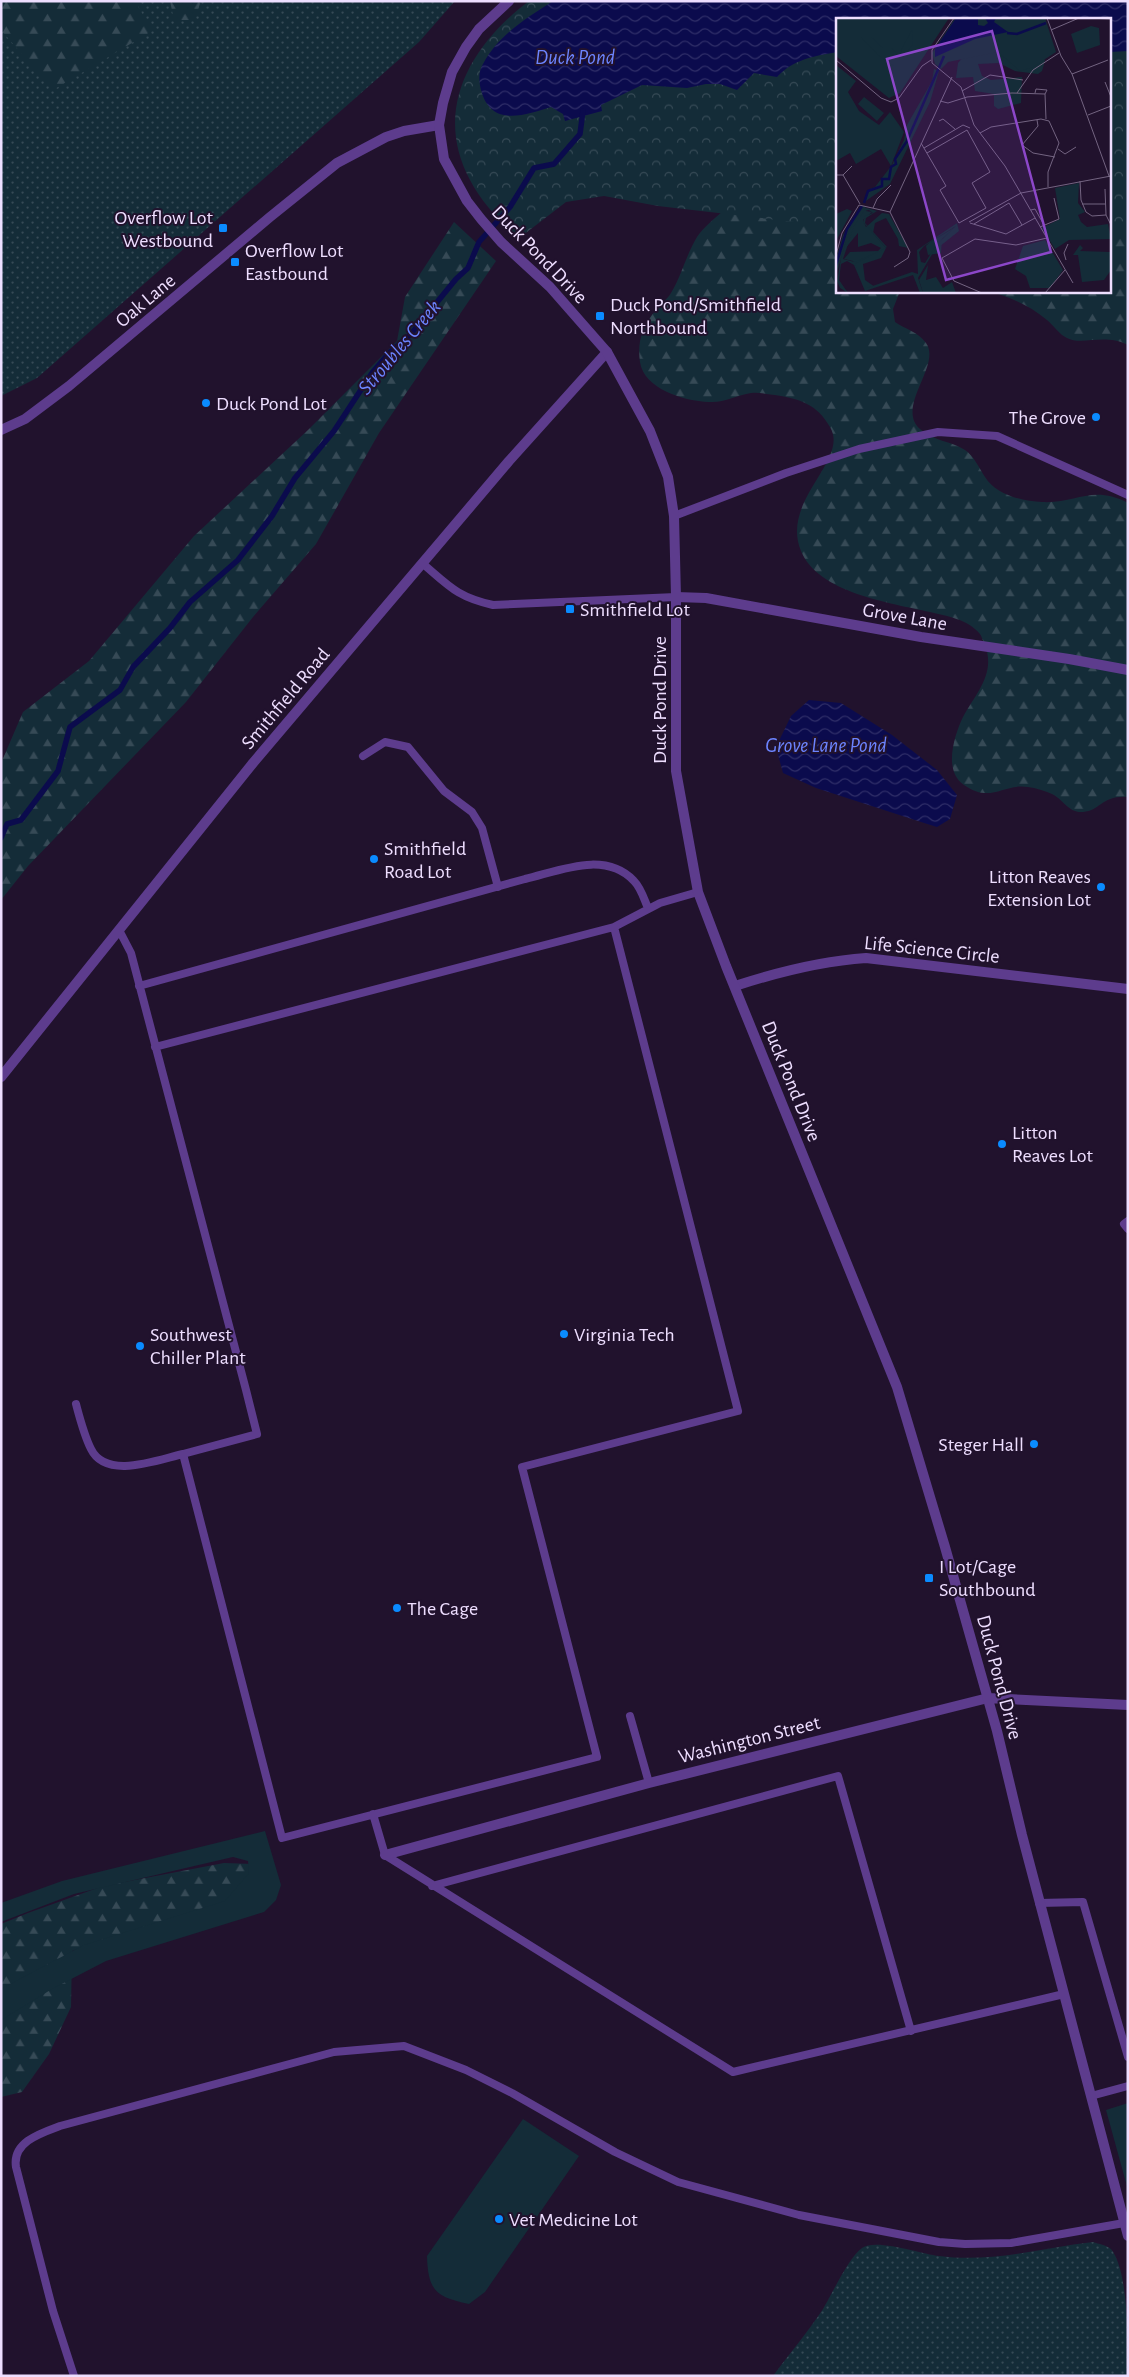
<svg xmlns="http://www.w3.org/2000/svg" width="1129" height="2377" viewBox="0 0 1129 2377" font-family="'Alegreya Sans',sans-serif">
<style>
.grass{fill:url(#grass-dots)}
.forest{fill:url(#forest-firs)}
.park{fill:url(#park-crowns)}
.garden{fill:#142c38}
.water{fill:url(#water-waves)}
.lines{fill:none;stroke-linecap:round;stroke-linejoin:round}
.stream{stroke:#0b0b4d;stroke-width:5.5}
.service{stroke:#5d3c8d;stroke-width:8}
.minor{stroke:#5d3c8d;stroke-width:10}
.tertiary{stroke:#5d3c8d;stroke-width:10}
.poi-dot{fill:#0a8bff;stroke:#21122d;stroke-width:2}
.labels{text-anchor:middle;stroke-width:4;stroke-linejoin:round;paint-order:stroke}
.poi-label{font-size:20px;fill:#eedeff;stroke:#21122d;text-anchor:start}
.street-label{font-size:20px;fill:#eedeff;stroke:#21122d}
.water-label{font-size:21px;font-style:italic;fill:#6c84ff;stroke:#21122d}
.inset-river{fill:none;stroke:#0b0b4d;stroke-width:2.5}
.inset-road{fill:none;stroke:#736481;stroke-width:1}
.view{fill:#8c47c9;fill-opacity:0.15;stroke:#8c47c9;stroke-width:2.5}
.inset-edge{fill:none;stroke:#eedeff;stroke-width:2.5}
</style>
<defs>
<pattern id="grass-dots" width="8" height="8" patternUnits="userSpaceOnUse" patternTransform="scale(1.25)"><rect width="8" height="8" fill="#142c38"/><path d="M2 2h.1M6 6h.1" fill="none" stroke="#364a56" stroke-width="1.8" stroke-linecap="round"/></pattern>
<pattern id="forest-firs" width="22" height="20" patternUnits="userSpaceOnUse" patternTransform="scale(1.25)"><rect width="22" height="20" fill="#142c38"/><path d="M5 1l3.5 6h-7zM16 11l3.5 6h-7z" fill="#364a56"/></pattern>
<pattern id="park-crowns" width="20" height="18" patternUnits="userSpaceOnUse" patternTransform="scale(1.25)"><rect width="20" height="18" fill="#142c38"/><path d="M2 6a3 3 0 1 1 6 0M12 15a3 3 0 1 1 6 0" fill="none" stroke="#364a56"/></pattern>
<pattern id="water-waves" width="16" height="10" patternUnits="userSpaceOnUse" patternTransform="scale(1.25)"><rect width="16" height="10" fill="#0b0b4d"/><path d="M0 5q4-4 8 0t8 0" fill="none" stroke="#2f2e68"/></pattern>
</defs>
<rect width="100%" height="100%" fill="#21122d"/>
<!-- grass -->
<path class="grass" d="M1,1h454l-36,41 -382,336 -36,18z
M1093,2242c6,2 13,3 18,7 18,22 17,95 17,127h-355c16,-22 35,-44 50,-67 9,-15 26,-52 39,-61 14,-10 59,6 77,8 53,7 102,-8 154,-14z"/>
<!-- forest -->
<path class="forest" d="M1,1h134l17,30 -99,59 -52,-60z
M170,1h31l-7,19h-20z
M1128,88v257c-24,-12 -46,1 -61,-7 -7,-3 -14,-13 -20,-18 -18,-15 -37,-23 -59,-29h122v-195z
M838,129v162h62l-7,18 2,13c10,7 23,10 31,21 16,22 -31,64 -6,86 13,12 31,12 45,21 9,6 14,18 20,27 11,18 37,24 57,25 34,2 50,-18 86,1v294c-26,-2 -28,14 -45,15 -15,1 -20,-13 -31,-18 -7,-3 -16,-6 -24,-7 -25,-4 -37,17 -64,-2 -21,-14 -10,-49 -1,-68 13,-24 33,-43 22,-72 -1,-2 -4,-10 -5,-11 -12,-15 -34,-18 -50,-22 -39,-9 -112,-19 -129,-61 -21,-51 49,-91 29,-124 -13,-23 -30,-28 -55,-32 -8,-1 -16,-3 -24,-2 -14,2 -27,10 -42,9 -25,-1 -65,-13 -69,-40 -3,-19 2,-36 15,-51 5,-7 12,-11 16,-18 11,-18 15,-38 26,-56 7,-10 17,-18 26,-26 35,-32 76,-56 115,-82z
M454,222l42,39 -117,172 -63,111 -63,73 -67,85 -158,164 -27,34v-137l22,-51 66,-51 105,-125 114,-106 89,-89 8,-44z
M224,1863l29,1 -3,23 -32,22 -146,42 -1,56 -22,47 -27,38 -21,5v-173l27,-11 75,-27z"/>
<!-- park -->
<path class="park" d="M529,1h599v225h-18v-207h-272v208l-180,-21 -54,-10 -38,6 -48,37c-18,-18 -36,-36 -48,-59 -38,-71 2,-136 59,-179z"/>
<!-- garden -->
<path class="garden" d="M265,1831l16,54 -5,15 -12,12 -158,49 -54,28 -51,31v-31l83,-44 141,-44 24,-28 -1,-12 -15,-4 -159,37 -73,28v-19l61,-22z
M1128,2103v87l-22,-80z
M523,2119l56,37 -94,136 -16,12c-33,-7 -41,-13 -42,-48z"/>
<!-- water -->
<path class="water" d="M553,1h575v50l-18,1v-33h-272v33c-24,4 -44,7 -61,25l-23,-4 -17,17 -17,-6h-14l-19,4 -45,-3 -41,20 1,6 -37,10 -2,-7 -12,-7c-26,8 -60,21 -70,-17 -2,-8 -3,-18 2,-26 15,-29 44,-46 70,-63z
M809,700l32,3 51,32 45,35 20,25 -7,24 -13,8 -16,-5 -105,-34 -33,-15 -7,-26 15,-31z"/>
<g class="lines">
<!-- stream -->
<path class="stream" d="M1,838l6,-14 14,-4 37,-49 12,-44 50,-37 13,-23 37,-39 20,-26 48,-42 34,-44 23,-38 39,-47 38,-58 17,-20 22,-19 45,-55 12,-11 11,-26 31,-35 24,-39 20,-4 26,-30 3,-23"/>
<!-- service -->
<path class="service" d="M674,516l112,-43 73,-24 79,-17 59,4 131,59
M422,563c27,23 35,34 71,42l183,-8
M363,756l22,-14 23,5 36,44 28,21 10,16 16,59
M614,927l46,-24 38,-11
M119,930l12,23 115,437 11,44 -74,20 99,384 315,-81 -75,-290 216,-56 -124,-484 -459,120
M139,986l386,-107c34,-8 80,-29 109,2 7,7 10,18 14,27
M1128,1221l-4,3 4,5
M76,1404c4,15 8,31 15,45 15,31 66,11 92,5
M630,1716l19,67
M373,1814l12,41 348,217 331,-78
M432,1886l406,-110 73,255
M1039,1903l44,-1 45,155
M1091,2096l37,-10
M74,2376l-21,-65 -37,-144c-4,-25 25,-34 44,-41l274,-74 70,-6 62,24 46,23 103,59 63,30 121,33 140,27 26,2 46,-1 113,-20"/>
<!-- minor -->
<path class="minor" d="M1,430l24,-11 44,-33 201,-169 67,-54 49,-26 18,-6 35,-6
M676,597l30,1 215,39 148,22 59,11
M735,986c43,-14 87,-25 131,-28l262,31
M1,1077l252,-314 256,-302 98,-109
M385,1855l264,-72 339,-85"/>
<!-- tertiary -->
<path class="tertiary" d="M509,1l-30,28 -13,18 -14,25 -9,31 -4,22 5,34 23,42 14,18 20,23 49,45 57,65 43,79 18,46 6,39 2,81v174l22,121 28,74 171,421 48,160 52,184 25,104 106,401
M988,1698l140,7"/>
</g>
<!-- markers -->
<g class="poi-dot">
<rect x="218" y="223" width="10" height="10" rx="2.5"/>
<rect x="230" y="257" width="10" height="10" rx="2.5"/>
<rect x="595" y="311" width="10" height="10" rx="2.5"/>
<circle cx="206" cy="403" r="5"/>
<circle cx="1096" cy="417" r="5"/>
<rect x="565" y="604" width="10" height="10" rx="2.5"/>
<circle cx="374" cy="859" r="5"/>
<circle cx="1101" cy="887" r="5"/>
<circle cx="1002" cy="1144" r="5"/>
<circle cx="564" cy="1334" r="5"/>
<circle cx="140" cy="1346" r="5"/>
<circle cx="1034" cy="1444" r="5"/>
<rect x="924" y="1573" width="10" height="10" rx="2.5"/>
<circle cx="397" cy="1608" r="5"/>
<circle cx="499" cy="2219" r="5"/>
</g>
<g class="labels">
<!-- poi labels -->
<g class="poi-label">
<text x="213" y="224" text-anchor="end">Overflow Lot<tspan x="213" dy="23">Westbound</tspan></text>
<text x="245" y="257">Overflow Lot<tspan x="245" dy="23">Eastbound</tspan></text>
<text x="610" y="311">Duck Pond/Smithfield<tspan x="610" dy="23">Northbound</tspan></text>
<text x="216" y="410">Duck Pond Lot</text>
<text x="1086" y="424" text-anchor="end">The Grove</text>
<text x="580" y="616">Smithfield Lot</text>
<text x="384" y="855">Smithfield<tspan x="384" dy="23">Road Lot</tspan></text>
<text x="1091" y="883" text-anchor="end">Litton Reaves<tspan x="1091" dy="23">Extension Lot</tspan></text>
<text x="1012" y="1139">Litton<tspan x="1012" dy="23">Reaves Lot</tspan></text>
<text x="150" y="1341">Southwest<tspan x="150" dy="23">Chiller Plant</tspan></text>
<text x="574" y="1341">Virginia Tech</text>
<text x="1024" y="1451" text-anchor="end">Steger Hall</text>
<text x="939" y="1573">I Lot/Cage<tspan x="939" dy="23">Southbound</tspan></text>
<text x="407" y="1615">The Cage</text>
<text x="509" y="2226">Vet Medicine Lot</text>
</g>
<!-- street labels -->
<g class="street-label">
<text transform="translate(540 254) rotate(46)" y="7">Duck Pond Drive</text>
<text transform="translate(145 300) rotate(-40)" y="7">Oak Lane</text>
<text transform="translate(905 616) rotate(10)" y="7">Grove Lane</text>
<text transform="translate(285 698) rotate(-50)" y="7">Smithfield Road</text>
<text transform="translate(659 700) rotate(-90)" y="7">Duck Pond Drive</text>
<text transform="translate(932 949) rotate(6)" y="7">Life Science Circle</text>
<text transform="translate(792 1081) rotate(68)" y="7">Duck Pond Drive</text>
<text transform="translate(1000 1677) rotate(75)" y="7">Duck Pond Drive</text>
<text transform="translate(749 1739) rotate(-14)" y="7">Washington Street</text>
</g>
<!-- water labels -->
<g class="water-label">
<text x="575" y="64">Duck Pond</text>
<text transform="translate(399 347) rotate(-50)" y="7">Stroubles Creek</text>
<text x="826" y="752">Grove Lane Pond</text>
</g>
</g>
<!-- overview -->
<g transform="translate(836 18)">
<rect width="275" height="275" fill="#21122d"/>
<path d="M0,0h113l-49,75 -11,5 -53,-42zM0,47l20,16 -8,11 11,19 20,14 11,-13 14,20 -13,34 -10,-17 -25,15 -6,-11 -14,8zM11,191l5,2 -16,30v-27zM209,222l18,30 -13,18h-20l-4,-12 -11,-7 8,-23z" fill="#142c38"/>
<path d="M76,12l1,14 -10,13 -2,-7zM25,19h10l12,11h8l11,10 -8,8 -16,-11zM133,32l74,6 2,5 -3,10 -4,3 -23,-3 -16,-8 -21,1 4,12 9,4 31,-3 -1,26 -23,6 -4,-3v-12l-19,-3 -2,-14 -17,1 2,-15zM98,51l5,2 -9,31 -40,82 -27,19 7,-14 5,-2 17,-22 12,-25 3,-15 25,-44zM29,188l1,5 6,1 -9,8 3,7 16,-14 7,1 19,34 -9,-2 -1,-7 -12,-21 -11,5 -2,10 13,15 -5,10 -18,6 2,16 10,7 -9,3 -13,-29 -9,-2 6,-7 28,-1 3,-3 -10,-5 -13,4v-14l-14,17 -8,25v-15l7,-25 17,-28zM121,208l-15,13 -1,14 -13,2 -2,-9 4,-4zM92,247l-2,15 10,-3 7,11 9,-6 4,11h-33l-4,-13z" fill="#142c38"/>
<path d="M119,0h90l11,34 -23,15 -13,4 -22,-19 -50,10 -7,7 -6,-5 -3,-11zM255,8l8,2 1,17 -23,8 -6,-19zM28,79l20,16 -7,8 -19,-17z" fill="#142c38"/>
<path d="M243,165l-1,20 7,9 -7,3 3,7 6,5 21,-3 3,15 -42,1 -14,9 -13,-21 18,-9 -5,-31zM27,189l14,4 -11,7 -1,5 22,24 -32,17 12,24 45,-16 6,2 -1,-24 40,-27 2,8 -25,20 -16,27 5,15h-3l-7,-18 -48,16 -11,-26 -7,-4 -6,3 -2,16 9,13 -8,-5 -3,-7 4,-23 8,-27zM33,192l4,3 -8,3 -2,6 23,26 -31,14 -12,-3 11,-33 10,-15zM120,208l-20,19 -11,18 -4,-1 -2,-10 5,-6zM244,227l3,3 -3,3 30,1 1,18 -7,10 -22,2 -4,-27h-5z" fill="#142c38" fill-rule="evenodd"/>
<path d="M120,0h22v7l6,1 4,-3 -3,-5h11l-2,4 14,10 -33,7 -40,18v-8z" fill="#0b0b4d"/>
<path class="inset-river" d="M171,15l10,1 29,-11M28,185l4,-12 14,-5v-7h7l2,-12 5,-3 -1,-5 12,-18 37,-85M0,247l11,-36 15,-23"/>
<path class="inset-road" d="M118,0l-22,32v13l29,24 13,38 31,41 68,117M211,0l14,38 11,18 37,102M253,0l22,1M215,12l28,-12M0,42l45,38 10,4 8,-4 23,-32 9,-6M236,56l36,-14M269,64l6,15M126,73l28,-16 33,5M181,75l16,-23 26,-17M199,75l1,-4 11,1 -2,4M104,83l8,2 19,-6 45,-4 33,1 1,25M252,97l23,-9M201,102l1,6 -16,19 11,8 22,4M103,103l4,-2 12,10M144,115l11,-6 50,-8 8,2 10,22 -11,29v15M85,125l25,43 -6,4 19,33 27,-15 -14,-25 18,-11 -23,-42 -40,23M88,130l39,-23 7,3M222,131l7,5 11,-7M0,157h7l9,-9M7,157l17,29M244,163l1,19 5,12 6,4 14,-1M269,171l1,26 5,10M246,186h24M37,190l4,-9 14,-14M195,192l4,-1 9,16M54,194l62,-135M54,194l20,40 -2,6 -14,9M133,204l52,-29 90,-17M134,205l36,11 29,-16M138,206l35,-21 13,22M204,209l19,-8 -5,-21M0,237l6,-22 17,-28 31,7M230,242l-2,-7 4,-9M146,275l-28,-12 -12,-23 33,-19 41,6 31,-7M209,275l20,-23"/>
<path class="view" d="M156,13l59,221 -105,28 -59,-221z"/>
<rect width="275" height="275" class="inset-edge"/>
</g>
<!-- border -->
<rect width="1129" height="2377" fill="none" stroke="#eedeff" stroke-width="5"/>
</svg>
